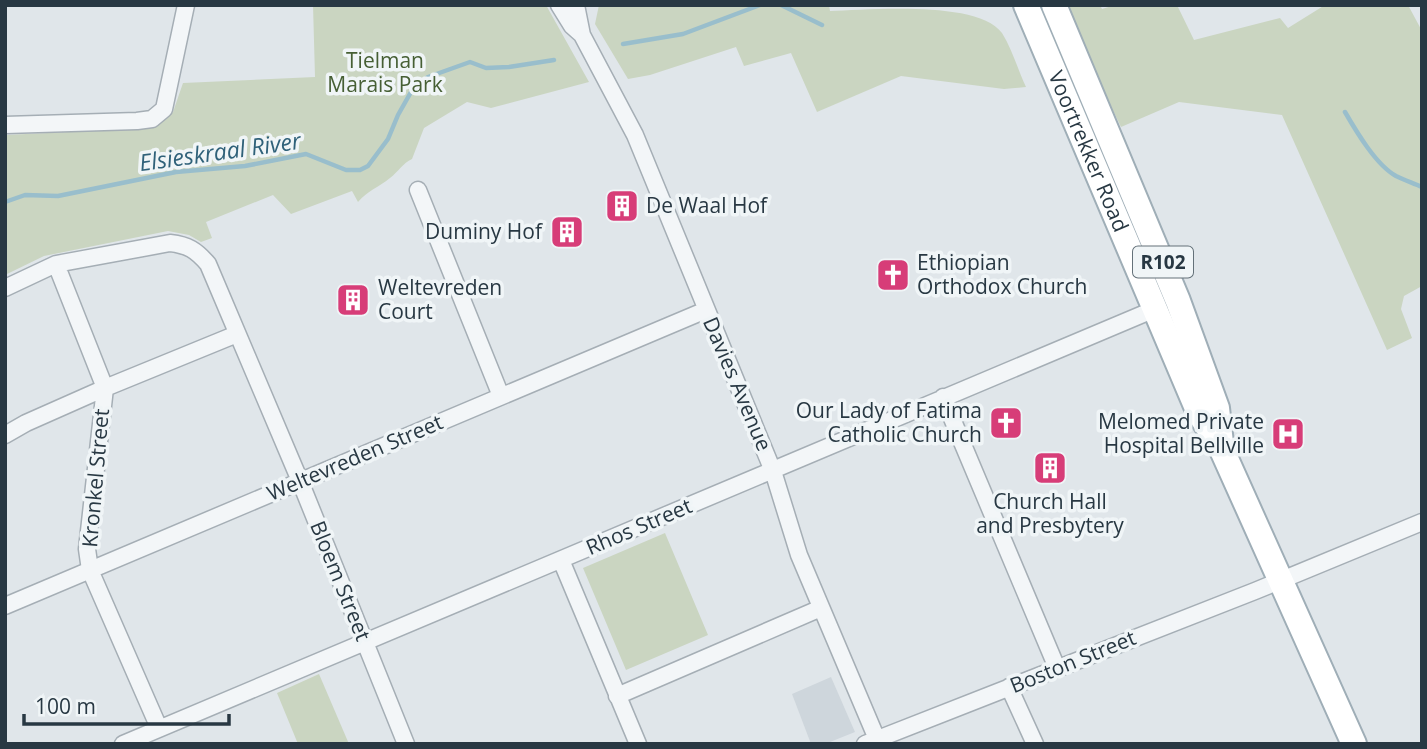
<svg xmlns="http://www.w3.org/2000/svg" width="1427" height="749" viewBox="0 0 1427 749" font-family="'Open Sans',sans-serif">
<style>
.built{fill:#ced6dc}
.green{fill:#cad5c1}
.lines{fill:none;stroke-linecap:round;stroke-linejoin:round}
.stream{stroke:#99becc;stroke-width:4.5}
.street-casing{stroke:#a5aeb5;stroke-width:19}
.primary-casing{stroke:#9faeb7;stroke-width:28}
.street{stroke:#f3f6f8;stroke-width:16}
.primary{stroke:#fff;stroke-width:24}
.labels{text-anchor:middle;stroke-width:7;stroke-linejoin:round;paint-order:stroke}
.shield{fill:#f0f5f7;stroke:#647179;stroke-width:2}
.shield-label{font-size:19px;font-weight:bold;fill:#283843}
.park-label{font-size:21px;fill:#465f34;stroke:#f0f5f7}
.street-label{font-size:21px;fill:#283843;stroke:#f0f5f7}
.poi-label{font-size:21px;fill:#283843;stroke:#f0f5f7;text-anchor:start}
.water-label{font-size:23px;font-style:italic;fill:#2f6179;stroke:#f0f5f7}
</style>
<rect width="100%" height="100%" fill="#e0e6ea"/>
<!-- built -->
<path class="built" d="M831,677l24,55 -30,12h-14l-19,-50z"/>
<!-- green -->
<path class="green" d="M313,5h233l43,77 -98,26 -24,-6 -43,26 -12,31c-9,4 -14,13 -22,19 -11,9 -23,13 -32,24l-6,-11 -61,23 -18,-19 -67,27 6,16 -11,4 -12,-7 -21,-4 -124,25 -39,19v-140l148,-7 20,-16 10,-29 132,-6z
M599,5h230l1,6c39,-1 148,-11 172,22 10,16 16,37 24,54l-22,2 -103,-13 -84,36 -26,-59 -47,13 -8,-19 -86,28 -22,4 -33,-55z
M1066,5h34l2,4 13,-4h62l17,35 86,-22 8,10 37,-23h83l14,26v255l-18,10 -3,13 11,29 -25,12 -105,-235 -103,-13 -58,25 -38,-79z
M665,533l43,102 -82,35 -43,-102z
M319,674l30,70h-51l-21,-51z"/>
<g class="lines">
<!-- stream -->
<path class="stream" d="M781,5l41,20
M623,44l60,-10 77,-29
M1345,112c11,19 31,53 51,64 8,4 17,7 26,11
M5,202l20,-7 33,1 118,-24 69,-6 61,-12 40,16h14l8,-4 20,-27 10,-24 13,-23 17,-15 42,-15 16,6 23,-1 45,-7"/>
<defs>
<path id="street" d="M559,5l13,21 9,8
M576,5l6,30 53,100 138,336 26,84 80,189
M5,125l132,-4 15,-2 12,-10 22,-104
M418,190l83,206
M56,264l49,124 -18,161 3,21 69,158
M5,288l51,-24 114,-21c18,2 26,7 38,21l92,217 106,263
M943,397l114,271
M5,435l21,-12 79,-35 132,-54
M561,560l77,184
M5,606l701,-296
M1009,687l26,57
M617,696l204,-88
M123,744l1032,-435
M865,744l390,-153 167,-69"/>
<g id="primary">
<path id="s1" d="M1026,5l173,408 23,37 132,294"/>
<path d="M1054,5l124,296 39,107 4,35"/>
</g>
</defs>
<!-- street casing -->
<use href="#street" class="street-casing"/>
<!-- primary casing -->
<use href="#primary" class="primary-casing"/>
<!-- street -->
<use href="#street" class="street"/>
<!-- primary -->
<use href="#primary" class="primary"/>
</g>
<!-- icons -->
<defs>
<symbol id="building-square" viewBox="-11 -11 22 22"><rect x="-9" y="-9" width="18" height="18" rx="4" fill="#d73d78" stroke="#f0f5f7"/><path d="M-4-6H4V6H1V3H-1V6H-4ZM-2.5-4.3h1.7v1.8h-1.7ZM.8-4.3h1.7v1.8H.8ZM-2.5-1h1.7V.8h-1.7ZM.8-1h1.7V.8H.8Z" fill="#fff"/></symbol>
<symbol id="church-square" viewBox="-11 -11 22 22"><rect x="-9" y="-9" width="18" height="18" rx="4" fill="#d73d78" stroke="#f0f5f7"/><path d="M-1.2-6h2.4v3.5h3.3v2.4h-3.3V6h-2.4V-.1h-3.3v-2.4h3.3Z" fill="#fff"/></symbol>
<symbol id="hospital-square" viewBox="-11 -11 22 22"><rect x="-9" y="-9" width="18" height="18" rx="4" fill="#d73d78" stroke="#f0f5f7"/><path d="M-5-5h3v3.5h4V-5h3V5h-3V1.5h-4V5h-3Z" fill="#fff"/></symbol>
</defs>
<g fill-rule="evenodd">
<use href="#building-square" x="603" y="187" width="38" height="38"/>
<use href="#building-square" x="548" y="213" width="38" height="38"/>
<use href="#church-square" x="874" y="256" width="38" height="38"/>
<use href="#building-square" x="334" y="281" width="38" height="38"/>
<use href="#church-square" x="987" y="404" width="38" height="38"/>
<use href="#hospital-square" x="1269" y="415" width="38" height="38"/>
<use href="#building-square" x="1031" y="449" width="38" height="38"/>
</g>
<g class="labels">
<!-- shield labels -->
<rect class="shield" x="1133" y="246.5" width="60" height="31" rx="5"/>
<g class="shield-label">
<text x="1163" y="269">R102</text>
</g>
<!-- park labels -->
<g class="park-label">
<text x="385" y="68">Tielman<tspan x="385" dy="24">Marais Park</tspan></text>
</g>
<!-- street labels -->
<g class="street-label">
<text dy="7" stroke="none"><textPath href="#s1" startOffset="159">Voortrekker Road</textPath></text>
<text transform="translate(737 384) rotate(67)" y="7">Davies Avenue</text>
<text transform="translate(355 458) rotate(-23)" y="7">Weltevreden Street</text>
<text transform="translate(96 478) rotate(-85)" y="7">Kronkel Street</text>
<text transform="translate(639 527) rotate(-23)" y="7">Rhos Street</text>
<text transform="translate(340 581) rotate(68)" y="7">Bloem Street</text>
<text transform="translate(1073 662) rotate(-22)" y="7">Boston Street</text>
</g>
<!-- poi labels -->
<g class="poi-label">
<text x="646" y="213">De Waal Hof</text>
<text x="542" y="239" text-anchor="end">Duminy Hof</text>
<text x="917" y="270">Ethiopian<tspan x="917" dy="24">Orthodox Church</tspan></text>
<text x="378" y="295">Weltevreden<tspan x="378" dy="24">Court</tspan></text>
<text x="982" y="418" text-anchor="end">Our Lady of Fatima<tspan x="982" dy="24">Catholic Church</tspan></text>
<text x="1264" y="429" text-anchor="end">Melomed Private<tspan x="1264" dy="24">Hospital Bellville</tspan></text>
<text x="1050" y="509" text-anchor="middle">Church Hall<tspan x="1050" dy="24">and Presbytery</tspan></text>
</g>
<!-- water labels -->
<g class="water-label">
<text transform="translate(220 152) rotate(-8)" y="8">Elsieskraal River</text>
</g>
</g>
<!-- border -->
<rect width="1427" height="749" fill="none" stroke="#283843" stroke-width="14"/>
<!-- scale -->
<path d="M24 714v10h205v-10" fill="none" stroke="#283843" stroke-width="3.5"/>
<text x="35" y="714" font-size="21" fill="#283843" stroke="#f0f5f7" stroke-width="5" paint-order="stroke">100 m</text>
</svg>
